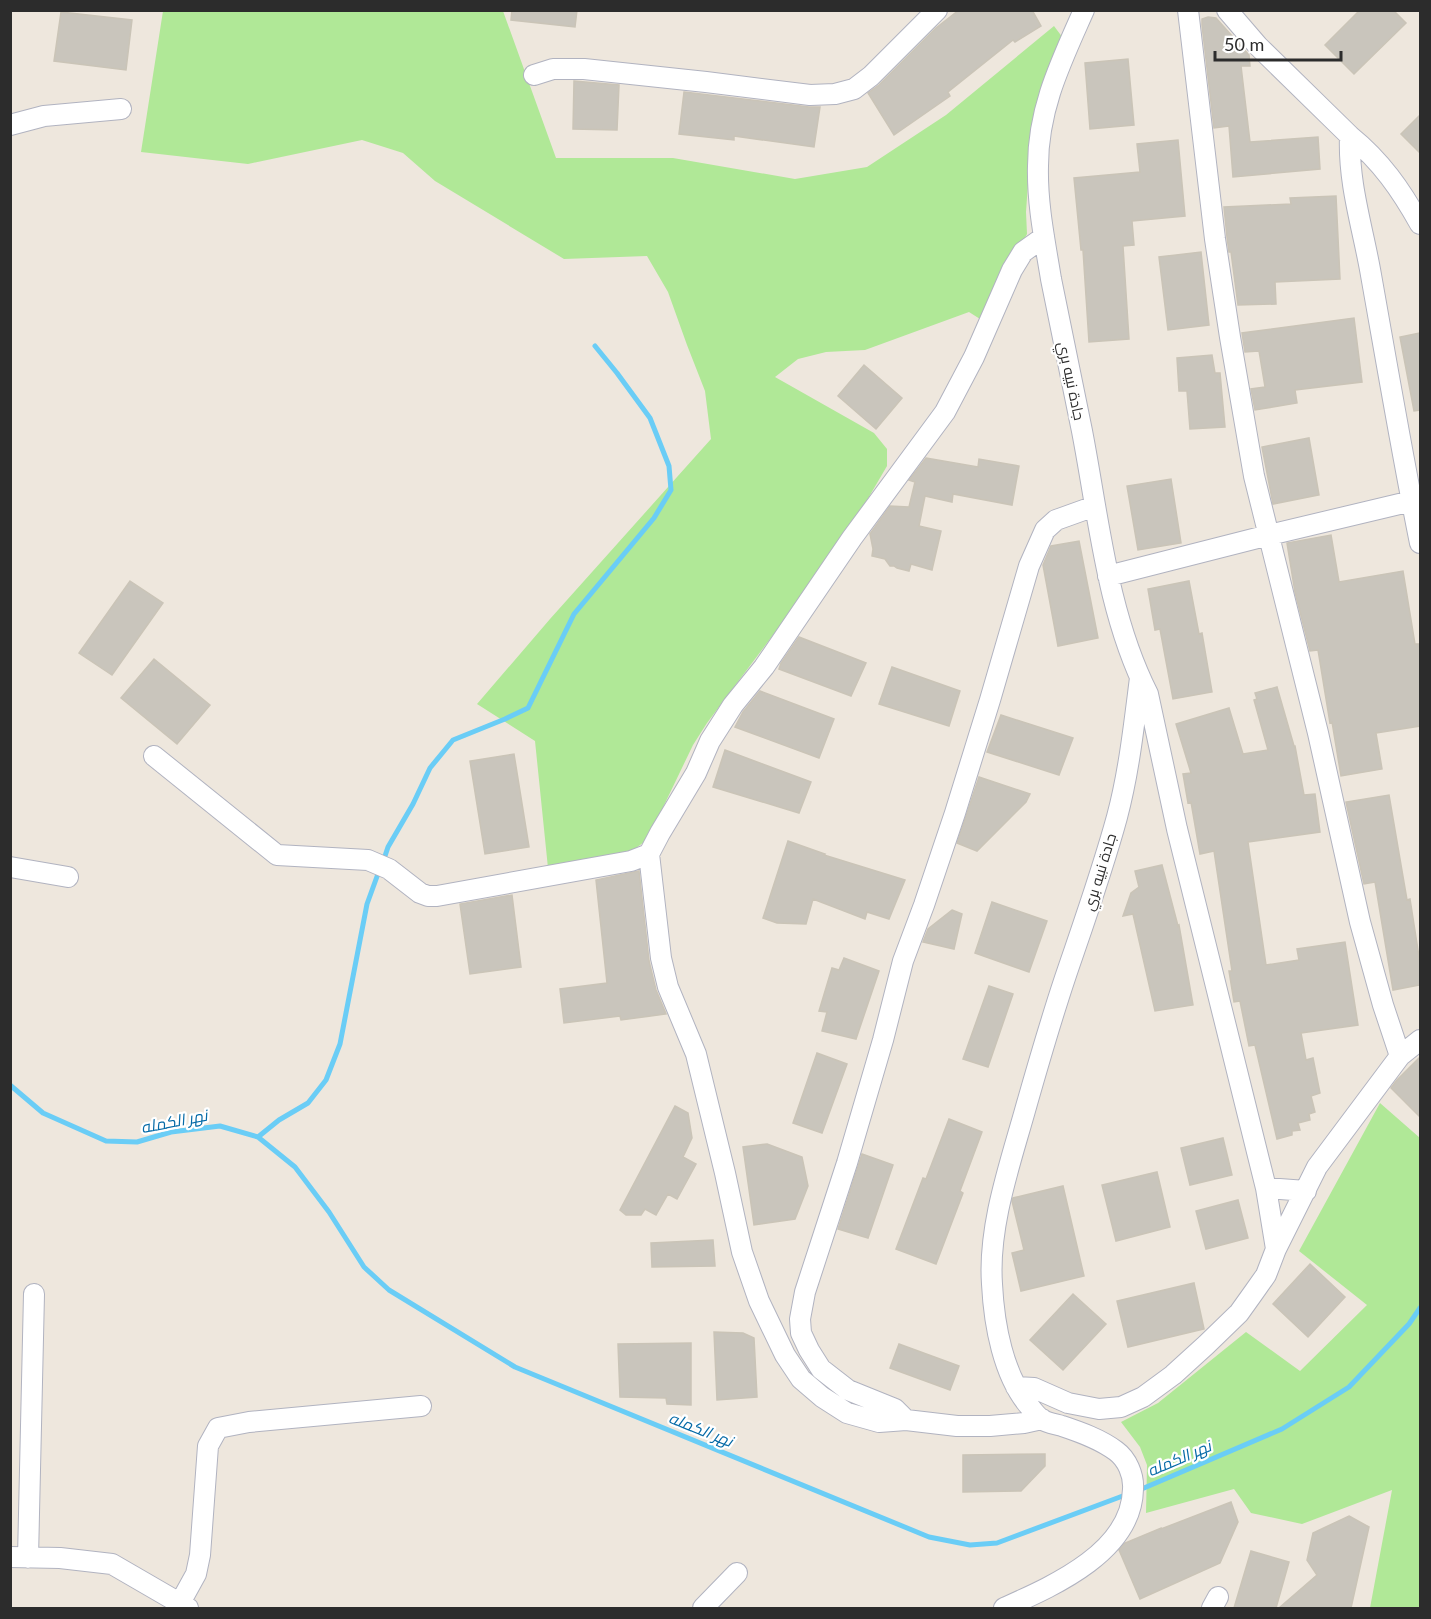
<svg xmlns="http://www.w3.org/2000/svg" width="1431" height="1619" viewBox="0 0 1431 1619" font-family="Lato,Cairo,sans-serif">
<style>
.green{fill:#b0e897}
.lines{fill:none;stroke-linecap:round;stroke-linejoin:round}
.stream{stroke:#6acdf6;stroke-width:5}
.building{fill:#c9c5bc;stroke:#cac4b7;stroke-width:1.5}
.minor-casing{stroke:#b1b3c0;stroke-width:22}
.minor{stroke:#fff;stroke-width:20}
.labels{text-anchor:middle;stroke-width:4.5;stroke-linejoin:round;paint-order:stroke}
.street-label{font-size:15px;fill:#2c2c2c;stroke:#fff}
.water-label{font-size:16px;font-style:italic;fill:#056aa7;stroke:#fff}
</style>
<rect width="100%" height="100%" fill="#eee7dd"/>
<!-- green -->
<path class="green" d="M163,11h340l53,147h117l122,21 72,-12 79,-52 108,-89 9,12 -32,102 -5,72 1,22 -47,85 -11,-7 -104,38 -39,2 -28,7 -23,18 99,56 13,16v17l-45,77 -135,180 -14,22 -38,79 -11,18 -12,9 -84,17 -13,-127 -58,-37 73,-85 161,-180 -6,-48 -18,-46 -19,-53 -21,-36 -83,3 -129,-78 -32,-28 -41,-13 -114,24 -107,-12z
M1380,1103l40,35v470h-50l22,-118 -90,34 -51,-11 -17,-24 -88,24 1,-48 -7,-18 -19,-25 37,-19 88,-71 54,39 67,-66 -68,-54z"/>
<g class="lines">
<!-- stream -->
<path class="stream" d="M383,862l5,-15 25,-43 17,-36 23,-28 52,-21 23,-11 46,-94 80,-96 17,-28 -2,-24 -19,-48 -33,-45 -22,-27
M10,1085l33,28 63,28 31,1 34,-10 49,-6 38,11 37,30 34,45 35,55 25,23 126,77 414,170 41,8 27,-2 131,-49
M258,1137l21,-17 29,-17 18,-23 14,-36 27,-140 12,-33
M1137,1491l145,-62 67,-42 60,-63 11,-16"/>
</g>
<!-- building -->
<path class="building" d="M512,10h65l-2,17 -64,-7z
M959,10h73l9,16 -26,16 -2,-2 -65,52 2,4 -56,39 -26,-42 11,-8 57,-57z
M1360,10h33l13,13 -52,51 -29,-29z
M61,12l71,8 -6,50 -72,-9z
M1208,17l8,1 33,37 1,11h-9l9,76 68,-5 2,32 -87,8 -4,-51 -15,2 -12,-103v-6z
M1128,59l6,66 -44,4 -5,-66z
M574,81l45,4 -2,45 -44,-1z
M684,92l125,15h11l-6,40 -80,-11v4l-55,-6z
M1420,115v38l-19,-19z
M1178,140l7,76 -53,5 2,24 -11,1 6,93 -40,3 -6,-92h-2l-7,-72 66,-6 -3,-28z
M1336,196l4,83 -65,3 1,22 -38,1 -7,-53h-2l-2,-15 -3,-30 67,-3 -1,-6z
M1201,252l8,73 -41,5 -9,-73z
M1354,318l8,64 -67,8 2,13 -42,7 -4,-21 14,-2 -6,-36 -14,1 -3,-19z
M1420,333v77l-6,1 -14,-74z
M1212,355l3,18h5l5,54 -35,2 -3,-38h-8l-2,-33z
M864,365l38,33 -26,31 -38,-33z
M1309,438l10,57 -46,9 -11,-57z
M926,458l52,9 1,-8 40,7 -7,39 -59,-11 -1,8 -27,-6 -6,30 22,5 -9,39 -21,-6 -2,7 -12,-3 -3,-2h-4l-5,-7 -13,-3 1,-7 -3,-15 20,-28 19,1 6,-25 -6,-2z
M1171,479l10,64 -43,7 -11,-64z
M1331,535l8,47 64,-11 12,73h4l1,9v73l-44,7 6,36 -41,7 -9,-54 -2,1 -12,-73 -8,1 -15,-59 -8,-49z
M1079,541l19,97 -40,8 -15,-81 8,-19z
M130,581l33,22 -51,72 -33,-22z
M1189,581l10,53 3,-1 10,59 -39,7 -13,-70 -5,1 -7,-41z
M799,637l67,26 -15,33 -72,-27 2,-6z
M154,659l56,46 -33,39 -56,-46z
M892,667l68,24 -11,35 -70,-22z
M1277,687l17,59h1l9,49 11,-1 5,38 -72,10 18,123 33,-5 -2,-11 48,-7 13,83 -57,8 5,27 7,-2 7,35 -9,3 4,16 -6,2 1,6 -12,3 2,7 -8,1v4l-15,4 -22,-94 -6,1 -9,-45 -6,1 -5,-31h3l-18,-120 -14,3 -9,-52 -3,1 -5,-29 8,-1 -15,-49 53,-16 14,46 25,-4 -14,-50 3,-1 -2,-6z
M760,691l74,28 -15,39 -84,-31 8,-15z
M1001,715l72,23 -14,37 -72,-23z
M725,750l86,32 -12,31 -86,-26z
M514,754l15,93 -44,7 -15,-93z
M979,777l51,17 -4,8 -49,49 -20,-8z
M1389,795l18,105 3,-1 10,64v22l-27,5 -18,-108 -11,2 -18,-82z
M788,841l37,13 -1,1 81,25 -16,39 -22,-7 -2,7 -52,-20 -7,25 -29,-1 -14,-5z
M1162,865l16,61 1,-1 14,80 -38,6 -22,-97 -10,2 8,-23 8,-6 -4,-16z
M639,871l10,90 7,29 10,24 -45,6 -1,-4 -56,7 -4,-34 47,-6 -11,-103z
M512,895l9,72 -51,7 -10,-70z
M992,902l55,19 -18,51 -54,-19z
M952,910l10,4 -8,35 -31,-7 5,-13z
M844,958l35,13 -23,68 -34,-8 5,-19 -8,-1 13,-43 7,2z
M989,986l24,8 -25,73 -25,-8z
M817,1053l30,11 -25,69 -29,-10z
M1420,1057v60l-29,-29 6,-8z
M675,1106l13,7 4,25 -9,19 13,7 -19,35 -9,-5 -12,21 -11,-6 -4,6h-15l-6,-5z
M949,1119l33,13 -22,59 3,2 -27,71 -40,-15 27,-71 3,1z
M1223,1138l9,37 -42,10 -9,-37z
M767,1144l35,13 6,29 -13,33 -41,6 -11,-78z
M862,1154l31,11 -25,73 -30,-9z
M1157,1172l13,55 -54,14 -14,-56z
M1063,1186l21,90 -63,15 -9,-38 12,-3 -12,-49 1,-3z
M1238,1200l10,38 -42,11 -10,-38z
M713,1240l2,26 -63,1 -1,-24z
M1310,1264l35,33 -37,40 -35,-33z
M1194,1283l10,46 -76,18 -11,-46z
M1073,1294l33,30 -43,46 -33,-30z
M714,1332l29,1 11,5 3,59 -40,3z
M691,1343v62l-24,-1 -1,-6 -46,-1 -2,-53z
M899,1344l60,22 -9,24 -60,-22z
M1045,1454v12l-24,25 -58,1v-37z
M1231,1502l7,20 -18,41 -80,36 -21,-49 6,-7 36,-15v1z
M1349,1516l20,11 -18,81h-72l38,-33 -10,-15 6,-27z
M1251,1551l38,11 -13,46h-42z"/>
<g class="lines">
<defs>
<path id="minor" d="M1084,10c-23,52 -46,98 -46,156 -1,38 7,76 13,113 10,51 21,101 31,152 17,88 25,182 66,263l29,135 89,359 10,61
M1188,10l27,229 15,98 24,139 64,257 42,189 23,83 17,51
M1227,10l31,36 92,90c31,25 51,54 70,88
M534,75l19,-6h31l122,13 104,13 25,-1 19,-5 17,-13 66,-66
M10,125l34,-9 77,-7
M1350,136c-2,48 13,92 21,139 16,90 31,179 49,268
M1108,576l161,-41 143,-34
M154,756l123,99 91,5 21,9 31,24 8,3h9l194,-35 18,-7 11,-21 36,-60 14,-32 23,-36 31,-38 88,-129 93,-126 29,-55 38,-87 11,-18 21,-15
M649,854l12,104 7,29 28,67 29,119 17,79 17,49 26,54 16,24 21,18 25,16 32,9 27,-2 51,6h33l34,-3 18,-4
M10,867l58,10
M1266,1188l40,3
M1016,1387l18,1 34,15 31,6 22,-2 22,-10 30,-22 33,-30 33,-32 15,-21 12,-17 10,-26 41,-82 83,-111 20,-16
M906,1420l-11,-11 -47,-19 -27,-21 -12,-19 -8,-17 -1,-14 5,-27 42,-129 36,-123 20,-79 21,-56 31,-92 35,-113 39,-134 16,-36 11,-10 39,-14
M10,1557l50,1 52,6 76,44
M28,1558l6,-264
M180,1603l16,-29 4,-19 8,-109 10,-18 31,-6 172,-16
M703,1608l34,-35
M1004,1608c49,-22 128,-56 129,-119 1,-14 -6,-30 -17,-38 -16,-12 -36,-19 -54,-25 -7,-2 -15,-3 -21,-7 -4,-3 -8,-8 -11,-12 -27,-31 -36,-83 -38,-123 -4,-56 17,-117 32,-170 13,-46 26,-91 41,-136 18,-53 37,-106 52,-161 12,-45 17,-92 23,-139
M1212,1608l6,-11"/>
</defs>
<!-- minor casing -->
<use href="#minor" class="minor-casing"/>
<!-- minor -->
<use href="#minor" class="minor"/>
</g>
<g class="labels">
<!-- street labels -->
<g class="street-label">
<text transform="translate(1071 381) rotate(78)" y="5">جادة نبيه بري</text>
<text transform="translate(1100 872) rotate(-73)" y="5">جادة نبيه بري</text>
</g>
<!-- water labels -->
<g class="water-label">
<text transform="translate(174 1121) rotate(-11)" y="6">نهر الكمله</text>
<text transform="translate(701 1429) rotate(22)" y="6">نهر الكمله</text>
<text transform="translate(1179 1458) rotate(-23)" y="6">نهر الكمله</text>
</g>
</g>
<!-- border -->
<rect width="1431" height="1619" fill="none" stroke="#2c2c2c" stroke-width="24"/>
<!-- scale -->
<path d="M1215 51v9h126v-9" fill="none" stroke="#2c2c2c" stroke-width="3"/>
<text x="1224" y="51" font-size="18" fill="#2c2c2c" stroke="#ffffff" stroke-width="4.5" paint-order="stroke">50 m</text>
</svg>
